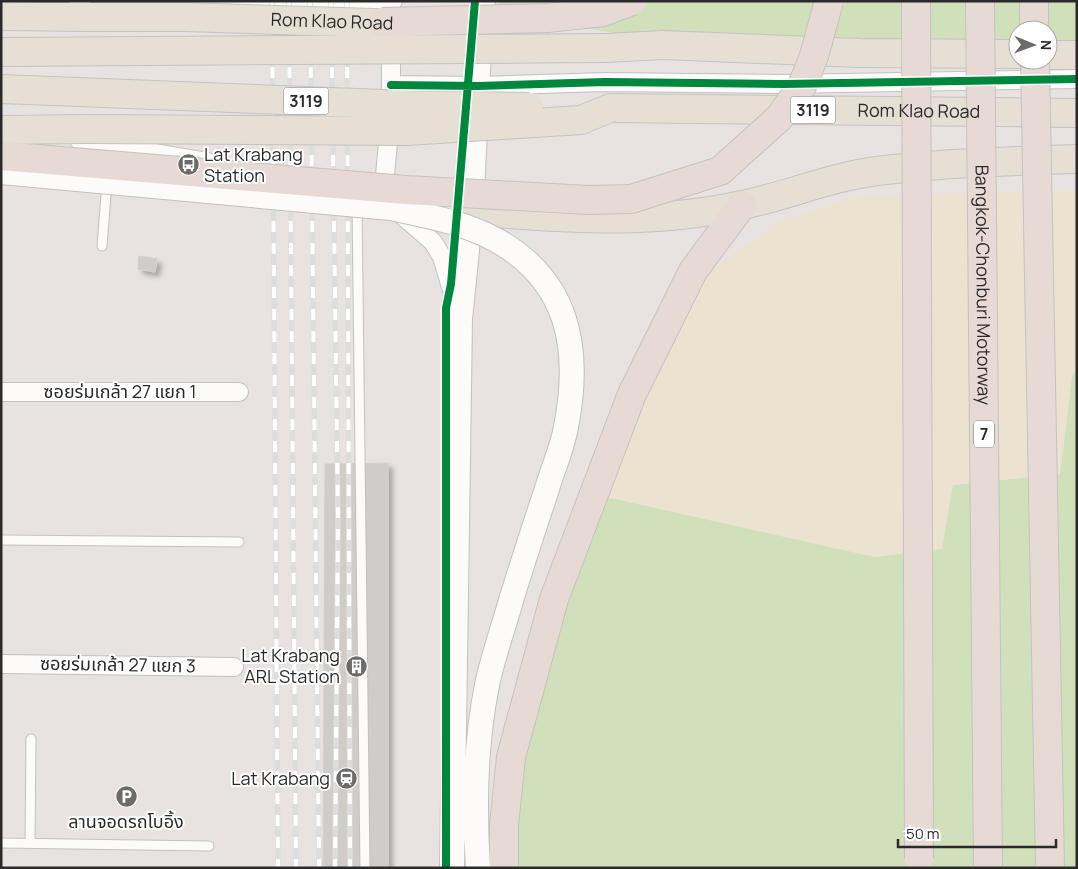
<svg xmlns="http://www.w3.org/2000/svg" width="1078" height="869" viewBox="0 0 1078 869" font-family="Manrope,'Noto Sans Thai',sans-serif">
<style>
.green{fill:#cfe0bb}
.sand{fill:#ebe2cf}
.building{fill:#cfccc9;stroke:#d3cfcc;filter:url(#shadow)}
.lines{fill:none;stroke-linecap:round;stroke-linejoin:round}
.lane-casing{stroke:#c2c1c1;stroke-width:11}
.street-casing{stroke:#c2c1c1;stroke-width:20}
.secondary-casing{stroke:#c2c1c1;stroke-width:26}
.primary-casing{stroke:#c4c2c1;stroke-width:30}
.highway-casing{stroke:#c4c2c1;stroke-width:30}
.lane{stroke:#fcfbfa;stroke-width:9}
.street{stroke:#fcfbfa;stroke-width:18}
.secondary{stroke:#fcfbfa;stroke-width:24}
.primary{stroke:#e5dfd4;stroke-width:28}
.highway{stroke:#e7dad4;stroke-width:28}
.rail-casing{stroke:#deddde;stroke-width:5.5}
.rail{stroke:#fff;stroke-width:4;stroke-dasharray:11;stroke-linecap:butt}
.secondary-bridge-casing{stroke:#c2c1c1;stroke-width:26;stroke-linecap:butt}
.primary-bridge-casing{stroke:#c4c2c1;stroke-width:30;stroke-linecap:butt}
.highway-bridge-casing{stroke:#c4c2c1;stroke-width:30;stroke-linecap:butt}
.secondary-bridge{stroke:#fcfbfa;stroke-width:24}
.primary-bridge{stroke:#e5dfd4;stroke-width:28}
.highway-bridge{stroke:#e7dad4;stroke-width:28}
.cycleway-casing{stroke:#fff;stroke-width:11}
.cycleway{stroke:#00873e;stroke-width:8}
.labels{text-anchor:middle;stroke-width:4;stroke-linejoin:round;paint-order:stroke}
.shield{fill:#fff;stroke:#6a6a6a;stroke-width:1}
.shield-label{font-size:16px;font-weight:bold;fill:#2a2a2a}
.street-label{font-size:18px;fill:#2a2a2a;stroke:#fff}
.poi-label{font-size:18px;fill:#2a2a2a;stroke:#fff;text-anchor:end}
</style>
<defs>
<filter id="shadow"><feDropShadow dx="4.5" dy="4.5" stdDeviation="2.5" flood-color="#0004"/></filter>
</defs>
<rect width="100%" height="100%" fill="#e8e3e0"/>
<!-- green -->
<path class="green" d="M499,1h578v44l-29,1v-16h-30v16l-378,-9 -150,-24z
M1077,368v500h-567l13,-135 79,-237 273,61 78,-72 107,-11 12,-98z"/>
<!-- sand -->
<path class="sand" d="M1077,190v178l-5,8 -12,98 -107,11 -11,64 -67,8 -273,-61 103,-221 73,-53 81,-26z"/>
<!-- building -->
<path class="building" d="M139,256l18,3 -2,13 -17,-3z
M388,463v405h-65l2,-404z"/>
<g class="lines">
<defs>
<path id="lane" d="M357,206l8,662
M102,246l5,-64
M1,540l238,2
M1,843l208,3
M30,843l1,-104"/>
<path id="street" d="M78,1l232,4 83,-4
M391,41v54
M391,85l87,1 127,-4 179,2 293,-5
M79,140l129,22
M383,197l7,-76
M415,202l56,9
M396,210l37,32 9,15 15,50
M1,392h238
M1,664l233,3"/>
<path id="secondary" d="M452,868l8,-549 11,-108 10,-200 2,-10
M478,868c-4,-61 -3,-123 9,-183 6,-29 17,-59 25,-88"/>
<g id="primary">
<path d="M1,16l89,1"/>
<path d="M606,48l57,-3 196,8 159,1"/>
<path d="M1048,55h29"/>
<path id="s1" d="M610,108l467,5"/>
<path d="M471,211c90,8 182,14 271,-6 45,-9 88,-28 135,-34 66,-8 133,-10 200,-12"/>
</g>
<path id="highway" d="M1034,1v29
M504,868v-43l7,-68 43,-158 78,-205 61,-123 49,-66"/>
</defs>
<!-- lane casing -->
<use href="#lane" class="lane-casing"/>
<!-- street casing -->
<use href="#street" class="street-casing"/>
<!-- secondary casing -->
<use href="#secondary" class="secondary-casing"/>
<!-- primary casing -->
<use href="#primary" class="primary-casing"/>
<!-- highway casing -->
<use href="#highway" class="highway-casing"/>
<!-- lane -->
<use href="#lane" class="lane"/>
<!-- street -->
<use href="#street" class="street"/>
<!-- secondary -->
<use href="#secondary" class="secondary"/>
<!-- primary -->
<use href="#primary" class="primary"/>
<!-- highway -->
<use href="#highway" class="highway"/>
<defs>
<path id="rail" d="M272,1l6,867
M289,1l7,867
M310,1l9,867
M331,1l7,518 -3,349
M347,1l3,867"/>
</defs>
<!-- rail casing -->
<use href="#rail" class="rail-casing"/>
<!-- rail -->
<use href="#rail" class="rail"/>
<defs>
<path id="secondary-bridge" d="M1,172l390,36c36,8 72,14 105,32 74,41 85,110 70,187 -4,22 -14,44 -20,65 -12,35 -23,70 -34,105"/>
<g id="primary-bridge">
<path id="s2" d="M90,17h95l221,7"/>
<path d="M1,52l605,-4"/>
<path d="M1,89l408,16 120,2"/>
<path d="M1,130l85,-1 321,2 174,-11 29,-12"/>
</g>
<g id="highway-bridge">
<path d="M916,1l3,857"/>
<path id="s3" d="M980,1l8,867"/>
<path d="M382,22l165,-4 56,-6 29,-11"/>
<path d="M1035,60l15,808"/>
<path d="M1,156l405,34 183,10 42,-1 89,-28 59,-53 23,-32 12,-30 15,-55"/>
</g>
</defs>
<!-- secondary-bridge casing -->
<use href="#secondary-bridge" class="secondary-bridge-casing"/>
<!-- primary-bridge casing -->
<use href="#primary-bridge" class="primary-bridge-casing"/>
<!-- highway-bridge casing -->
<use href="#highway-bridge" class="highway-bridge-casing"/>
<!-- secondary-bridge -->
<use href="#secondary-bridge" class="secondary-bridge"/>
<!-- primary-bridge -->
<use href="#primary-bridge" class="primary-bridge"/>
<!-- highway-bridge -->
<use href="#highway-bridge" class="highway-bridge"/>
<defs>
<path id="cycleway" d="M391,85l87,1 127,-4 179,2 293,-5
M446,868v-560l5,-24 24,-283"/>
</defs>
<!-- cycleway casing -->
<use href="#cycleway" class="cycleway-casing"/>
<!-- cycleway -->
<use href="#cycleway" class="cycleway"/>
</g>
<!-- icons -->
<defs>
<symbol id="bus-disc" viewBox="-11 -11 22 22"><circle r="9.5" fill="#6c6b6a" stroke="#fff"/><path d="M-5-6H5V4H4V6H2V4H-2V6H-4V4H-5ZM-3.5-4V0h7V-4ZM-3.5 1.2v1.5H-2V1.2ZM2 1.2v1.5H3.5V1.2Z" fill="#fff"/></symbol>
<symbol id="building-disc" viewBox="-11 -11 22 22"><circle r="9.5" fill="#6c6b6a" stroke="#fff"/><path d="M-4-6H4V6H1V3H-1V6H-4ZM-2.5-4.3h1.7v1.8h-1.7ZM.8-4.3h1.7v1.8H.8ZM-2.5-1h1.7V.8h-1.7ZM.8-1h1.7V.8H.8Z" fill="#fff"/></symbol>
<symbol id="station-disc" viewBox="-11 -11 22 22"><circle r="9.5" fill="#6c6b6a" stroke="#fff"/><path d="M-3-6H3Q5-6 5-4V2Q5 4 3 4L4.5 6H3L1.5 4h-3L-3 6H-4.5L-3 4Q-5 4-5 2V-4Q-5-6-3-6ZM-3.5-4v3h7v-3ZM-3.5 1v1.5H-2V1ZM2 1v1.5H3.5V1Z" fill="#fff"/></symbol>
<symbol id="parking-disc" viewBox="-11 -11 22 22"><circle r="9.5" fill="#6c6b6a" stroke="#fff"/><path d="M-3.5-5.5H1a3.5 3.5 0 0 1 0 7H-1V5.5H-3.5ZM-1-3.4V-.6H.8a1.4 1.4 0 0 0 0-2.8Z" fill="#fff"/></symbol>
</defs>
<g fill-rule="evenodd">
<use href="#bus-disc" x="176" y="152" width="25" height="25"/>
<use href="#building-disc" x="344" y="654" width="25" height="25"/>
<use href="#station-disc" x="334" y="766" width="25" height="25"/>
<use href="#parking-disc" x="114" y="784" width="25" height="25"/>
</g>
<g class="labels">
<!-- shield labels -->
<g class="shield">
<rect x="283.5" y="87.5" width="45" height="27" rx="4"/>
<rect x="790.5" y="96.5" width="45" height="27" rx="4"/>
<rect x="974" y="420.5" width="20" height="27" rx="4"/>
</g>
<g class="shield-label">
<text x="306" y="107">3119</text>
<text x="813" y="116">3119</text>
<text x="984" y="440">7</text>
</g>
<!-- street labels -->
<g class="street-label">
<text dy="6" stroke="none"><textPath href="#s2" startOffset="242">Rom Klao Road</textPath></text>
<text dy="6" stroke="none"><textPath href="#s1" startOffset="309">Rom Klao Road</textPath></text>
<text dy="6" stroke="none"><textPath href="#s3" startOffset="284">Bangkok-Chonburi Motorway</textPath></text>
<text x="120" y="398">ซอยร่มเกล้า 27 แยก 1</text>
<text transform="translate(118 665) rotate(1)" y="6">ซอยร่มเกล้า 27 แยก 3</text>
</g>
<!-- poi labels -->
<g class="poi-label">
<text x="204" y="161" text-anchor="start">Lat Krabang<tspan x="204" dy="21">Station</tspan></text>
<text x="340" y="662">Lat Krabang<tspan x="340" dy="21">ARL Station</tspan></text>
<text x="330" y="785">Lat Krabang</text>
<text x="126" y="828" text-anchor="middle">ลานจอดรถโบอิ้ง</text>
</g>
</g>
<!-- border -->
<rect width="1078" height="869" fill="none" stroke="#2a2a2a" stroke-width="5"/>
<!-- north arrow -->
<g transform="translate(1033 45) rotate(91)"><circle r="24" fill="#ffffff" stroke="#aaaaaa"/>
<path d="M0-4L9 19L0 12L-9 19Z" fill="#6c6b6a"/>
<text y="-8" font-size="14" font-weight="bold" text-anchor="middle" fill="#2a2a2a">N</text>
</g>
<!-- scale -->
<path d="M898 839v8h158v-8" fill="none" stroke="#2a2a2a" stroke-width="2.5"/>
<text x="906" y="839" font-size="15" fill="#2a2a2a" stroke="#ffffff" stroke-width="4" paint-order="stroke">50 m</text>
</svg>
